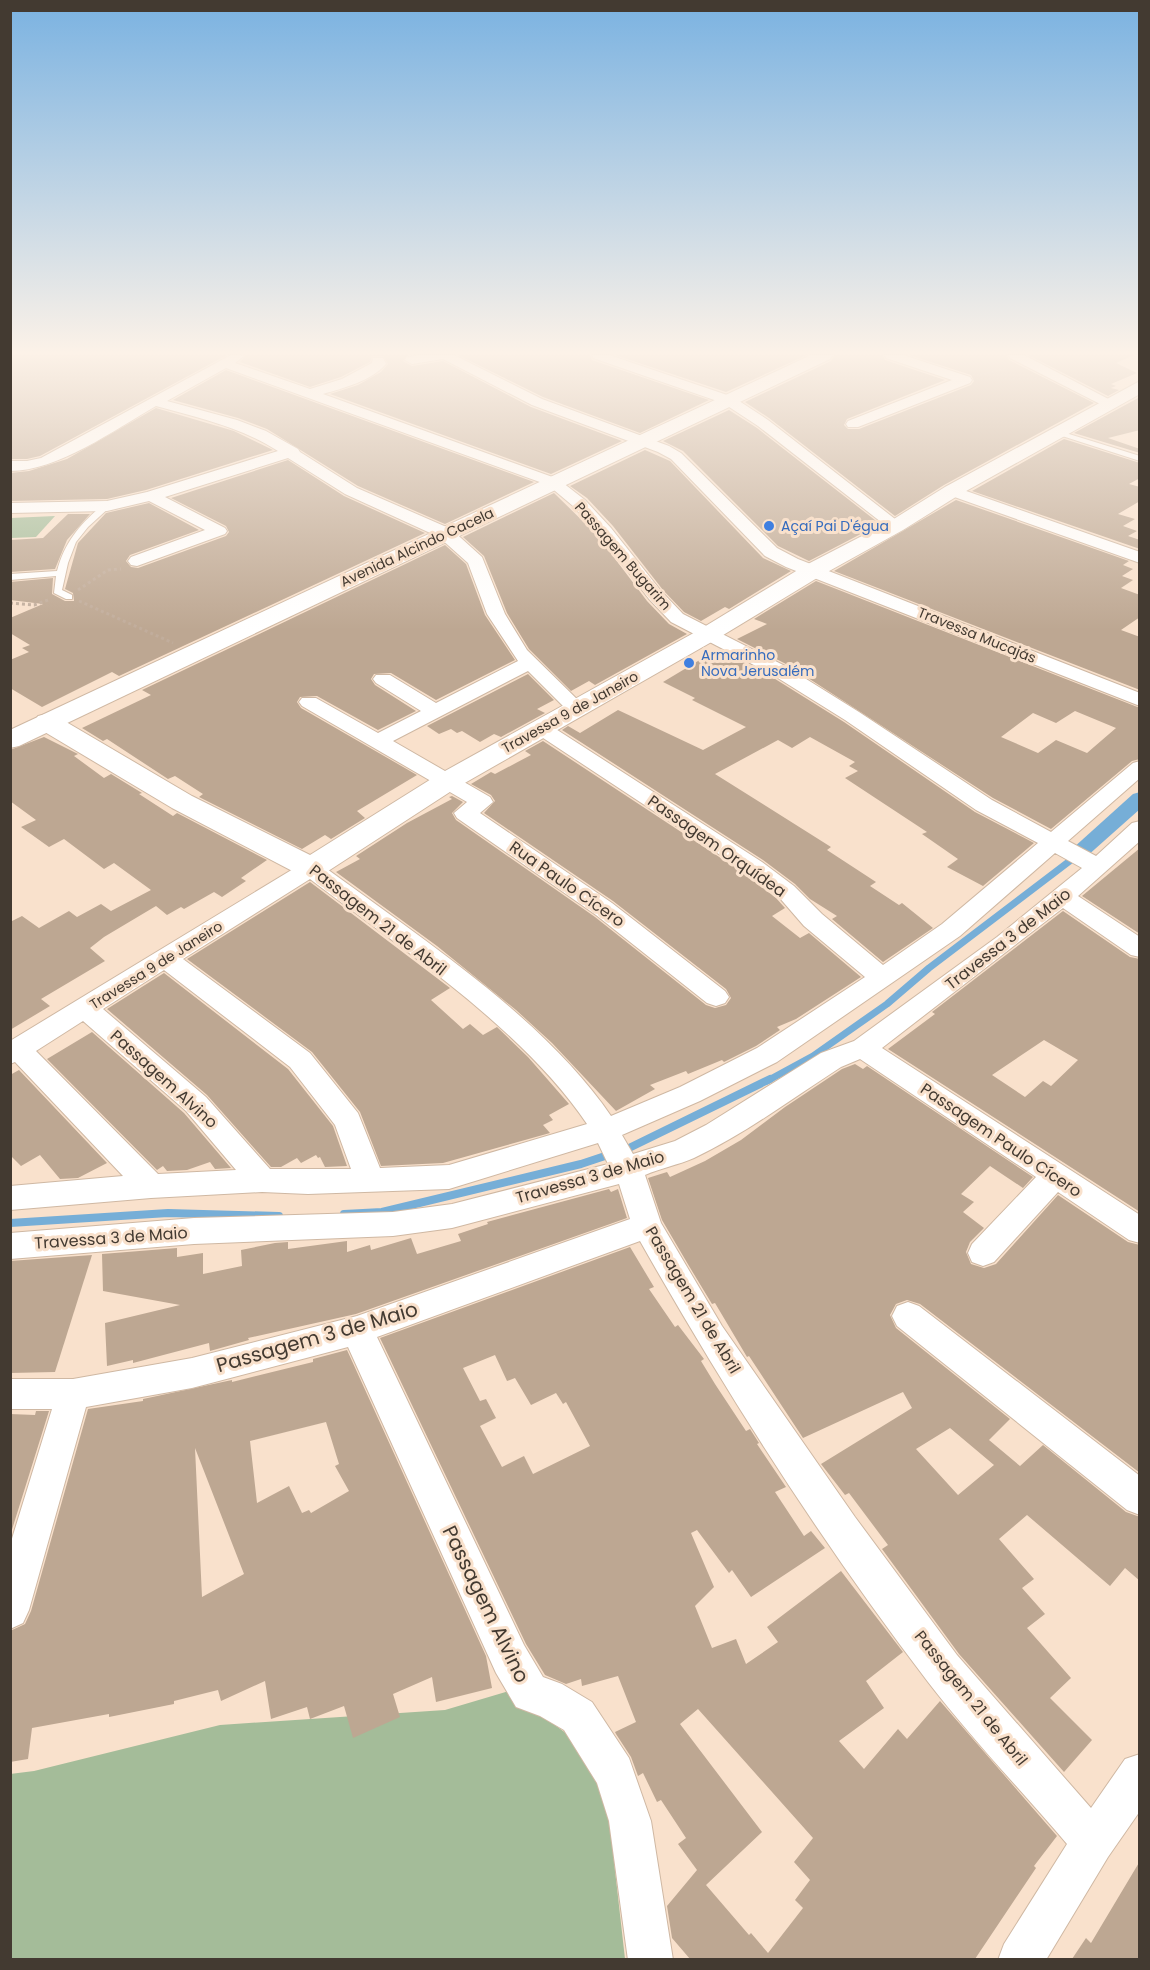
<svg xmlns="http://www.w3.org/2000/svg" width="1150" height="1970" viewBox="0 0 1150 1970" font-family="Poppins,sans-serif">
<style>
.green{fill:#a4bc99}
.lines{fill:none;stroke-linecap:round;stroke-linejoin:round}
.stream-far1{stroke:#76aed7;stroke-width:7}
.stream{stroke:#76aed7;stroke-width:8}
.canal{fill:#76aed7;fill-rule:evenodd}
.building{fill:#bda792;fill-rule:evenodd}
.service-casing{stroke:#cfb8a3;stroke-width:2}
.minor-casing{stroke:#cfb8a3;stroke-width:2}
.tertiary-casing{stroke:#cfb8a3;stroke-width:2}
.secondary-casing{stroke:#cfb8a3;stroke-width:2}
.path-far1{stroke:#c1ad9c;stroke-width:2;stroke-dasharray:2 2;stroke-linecap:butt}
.path{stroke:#c1ad9c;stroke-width:3;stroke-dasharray:3 3;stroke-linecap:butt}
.service{fill:#fff;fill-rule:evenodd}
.minor{fill:#fff;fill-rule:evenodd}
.tertiary{fill:#fff;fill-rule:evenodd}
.secondary{fill:#fff;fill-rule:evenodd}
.shop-dot{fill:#3f7fe0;stroke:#f9e1cc;stroke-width:2}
.labels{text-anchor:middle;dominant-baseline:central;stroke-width:6;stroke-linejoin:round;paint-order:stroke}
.far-shop-label{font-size:14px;fill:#366cbe;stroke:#f9e1cc;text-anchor:start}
.far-street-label{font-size:14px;fill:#433a31;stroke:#f9e1cc}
.street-label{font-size:16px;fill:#433a31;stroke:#f9e1cc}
.near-street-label{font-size:20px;fill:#433a31;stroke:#f9e1cc}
</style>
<rect width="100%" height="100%" fill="#f9e1cc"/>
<g class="green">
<path d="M55 516 36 537 11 538V518Z"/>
<path d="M509 1691 590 1751 609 1817 625 1959H11L10 1774 34 1771 220 1725 445 1710Z"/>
</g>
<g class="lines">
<path class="stream-far1" d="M767 1081 813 1056 887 1004 929 968 1075 857"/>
<g class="stream">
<path d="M344 1214 382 1212 581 1164 629 1148 770 1079"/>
<path d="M10 1223 168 1213 279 1216"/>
</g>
<path class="canal" d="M1140 792V809L1086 857 1079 859 1072 857 1069 853 1072 849 1133 794Z"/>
</g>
<g class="building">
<path d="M10 355H227L40 456 27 459H10Z"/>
<path d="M246 355H408L403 361 412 366 443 361 531 407 622 441 551 474 330 394 358 385 381 372 388 364 383 356H372L370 362 341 377 310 387 240 362Z"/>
<path d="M458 355H590L592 360 709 400 640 433 543 397Z"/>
<path d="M615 355H807L726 392Z"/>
<path d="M834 355H883L885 360 945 380 847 419 844 425 848 429H859L971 385 974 381 971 375 909 355H1007L1009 360 1094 403 944 485 895 516 769 418 745 402 831 361Z"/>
<path d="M1028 355H1134L1116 363 1137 373 1111 384 1116 386 1111 388 1119 390 1108 396Z"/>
<path d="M226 370 534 482 445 524 358 486 267 429 238 418 173 400Z"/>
<path d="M1140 397V430L1108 438 1140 449V453L1074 433Z"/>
<path d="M156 408 234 431 273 450 146 490 107 499 10 501V473L29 471 67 459Z"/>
<path d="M729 410 757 428 880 524 809 561 778 546 683 451 663 441Z"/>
<path d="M1064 439 1140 463V478L1129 484 1140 487V501L1118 514 1135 519 1123 526 1137 531 1128 536 1140 540V549L972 491Z"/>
<path d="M645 450 670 461 763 558 791 571 729 609 725 607 701 621 684 612 663 590 613 526 587 498 570 486Z"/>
<path d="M288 460 344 496 425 533 119 676 112 672 42 707 10 688V660L29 652 22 648 30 645 10 633V618L43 604 10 600V582L53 578 52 594 65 601H74L73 593 65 589 78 543 106 513 149 503 199 530 130 555 126 561 131 567 138 568 226 536 229 532 226 526 171 498Z"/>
<path d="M554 493 597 535 647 601 669 624 687 634 595 685 589 681 571 691 529 649 507 613 484 556 463 537Z"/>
<path d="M956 500 1129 561 1123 565 1133 569 1122 576 1133 580 1121 588 1140 595V617L1121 630 1140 637V690L834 571Z"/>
<path d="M68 514H90L67 540 55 569 10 572V540L43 538Z"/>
<path d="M445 545 466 564 485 615 515 660 436 700 391 673 374 674 371 679 375 685 416 711 378 730 317 696 300 697 297 702 301 708 417 775 357 811 365 818 331 839 325 835 302 849 199 797 203 794 175 776 168 779 107 739 103 741 82 728 151 695 142 690Z"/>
<path d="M816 581 1140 708V759L1132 761 1051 829 993 798 788 665 737 639 767 624 754 619ZM1075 711 1116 728 1087 753 1056 740 1038 753 1001 737 1033 713 1056 723Z"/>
<path d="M718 649 772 677 844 722 975 812 1034 843 983 886 947 867 958 859 922 834 927 832 845 778 858 771 849 766 855 762 810 737 792 748 778 740 715 774 831 847 827 850 876 882 870 886 899 905 902 903 933 928 883 962 832 919 837 916 810 899 795 884 763 860 562 730 568 726 580 733 618 710 703 750 746 727 692 700 695 698 663 682Z"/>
<path d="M528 674 554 700 537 709 545 713 501 737 494 734 480 742 462 731 457 733 451 729 439 734 427 726Z"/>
<path d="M44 737 78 754 74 756 104 778 111 774 142 793 139 794 173 816 177 813 267 860 241 878 246 881 222 897 214 892 184 909 181 907 167 915 156 906 104 937 90 948 105 961 41 999 50 1006 10 1030V922L22 916 39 928 69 911 77 917 101 904 111 911 151 890 114 863 104 869 64 839 49 847 21 827 36 820 10 801V750Z"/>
<path d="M543 741 745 874 776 898 785 908 772 916 800 938 809 933 861 977 796 1019 777 1027 780 1030 756 1046 724 1062 722 1060 688 1074 686 1071 650 1085 655 1089 616 1111 552 1043 516 1010 437 946 336 872 360 859 356 856 407 823 452 799 449 797 452 796 463 802 452 813 456 820 595 917 706 1005 715 1008 726 1005 731 998 726 989 613 901 484 813 495 801 491 795 471 784 491 772 495 774 531 755 525 751Z"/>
<path d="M1140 848V934L1082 896Z"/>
<path d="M310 882 450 988 431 1000 463 1029 470 1024 483 1035 497 1027 528 1057 569 1104 549 1115 553 1120 543 1125 550 1133 443 1163 381 1166 360 1112 312 1052 187 959Z"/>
<path d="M1063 911 1130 957 1140 959V1212L888 1049 935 1014 932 1012ZM1044 1040 1078 1060 1051 1086 1043 1081 1025 1097 992 1075Z"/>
<path d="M164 973 288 1069 333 1126 347 1166 325 1167 320 1157 318 1158 316 1155 301 1163 297 1158 281 1167H271L207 1095 107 1009Z"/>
<path d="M92 1032 184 1113 231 1168 215 1169 210 1162 187 1170 167 1171 163 1166 157 1170 47 1059Z"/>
<path d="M855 1064 863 1069 867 1066 1033 1177 1023 1188 990 1166 961 1194 974 1202 963 1212 984 1228 970 1242 966 1252 971 1264 984 1268 996 1264 1058 1195 1128 1242 1140 1245V1473L920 1304 907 1300 896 1304 890 1315 896 1328 1010 1419 989 1440 1020 1466 1043 1445 1126 1512 1140 1517V1581L1125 1568 1110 1586 1027 1515 999 1539 1034 1579 1022 1588 1045 1614 1027 1628 1071 1678 1050 1698 1092 1740 1064 1772 959 1654 882 1549 888 1545 849 1493 845 1495 821 1464 912 1408 903 1392 803 1438 749 1356 747 1357 715 1303 712 1304 689 1266 662 1220 648 1178 667 1172 670 1177 705 1161 741 1140 785 1107 842 1069ZM950 1428 994 1465 958 1495 916 1449Z"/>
<path d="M19 1070 107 1163 78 1178 60 1179 40 1155 21 1166 10 1155V1075Z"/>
<path d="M609 1189 611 1192 618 1189 627 1218 356 1314 248 1338 249 1340 210 1351 209 1343 133 1363V1360L107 1366 105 1323 180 1305 103 1291 102 1254 177 1248V1257L203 1253V1274L242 1266 241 1250 275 1243 288 1242V1249L347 1241V1252L370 1245 371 1250 411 1238 417 1254 461 1241 458 1234 488 1224 487 1222Z"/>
<path d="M630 1247 654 1287 649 1289 675 1327 678 1325 704 1359 701 1361 715 1384 746 1431 750 1429 759 1443 757 1444 786 1487 775 1492 804 1536 811 1531 825 1548 751 1597 732 1570 729 1573 697 1530 691 1533 714 1587 695 1606 712 1648 736 1639 746 1664 778 1642 767 1627 841 1571 903 1652 866 1681 884 1708 839 1741 864 1769 898 1729 907 1739 940 1701 1057 1836 1034 1866 1036 1868 975 1959H690L672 1938 667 1906 697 1870 678 1844 686 1838 661 1800 657 1802 643 1773 638 1776 631 1757 616 1734 615 1732 636 1722 618 1676 582 1686 581 1679 566 1684 545 1675 526 1644 380 1338ZM495 1355 507 1381 515 1378 531 1405 556 1393 563 1404 566 1402 590 1446 533 1474 524 1456 502 1467 480 1426 496 1418 486 1399 480 1401 463 1368ZM698 1709 813 1838 794 1862 810 1880 795 1900 803 1908 768 1953 751 1933 749 1935 706 1885 762 1832 680 1724Z"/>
<path d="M92 1255 55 1372 10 1373V1261Z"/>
<path d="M347 1350 486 1656 492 1688 436 1702 432 1677 393 1694 400 1717 353 1738 344 1706 310 1719 307 1707 271 1719 265 1681 221 1701 218 1690 174 1701V1704L109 1717V1714L32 1728 28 1759 10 1762V1631L25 1624 31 1611 88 1409 143 1401V1399L232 1380V1382L313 1362V1359ZM326 1422 339 1464 335 1466 349 1491 311 1513 309 1510 302 1513 289 1486 257 1503 250 1441ZM195 1448 244 1574 202 1597Z"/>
<path d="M36 1411H49L10 1536V1414L35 1415Z"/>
<path d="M1140 1861V1959H1072L1086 1938 1091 1943Z"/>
</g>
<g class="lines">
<g class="service-casing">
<g id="service">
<path d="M1056 430 1140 456V461L1056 434Z"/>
<path d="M104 504 111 506 88 527 76 542 68 563 62 590 72 595V599H66L54 593 56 576 10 580V574L57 571C65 541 81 523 104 504Z"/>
</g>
</g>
<g class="minor-casing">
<g id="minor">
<path d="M231 355 244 356 235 363 310 389 342 379 372 363 373 358H383L386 364C371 381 344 388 323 394L558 479 585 500 611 528 661 591 683 614 787 667 859 712 992 800 1051 832 1133 763 1140 761V778L1068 841 1096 856 1132 823 1140 821V841L1078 896 1140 937V957L1131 955 1063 908 882 1048 1140 1215V1243L1129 1240 1058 1192 994 1262 983 1266 972 1262 968 1253 972 1244 1036 1177 860 1059 841 1067C793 1098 745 1134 694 1158 678 1165 661 1168 645 1175L661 1223 722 1326 855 1517 957 1655 1091 1808 1125 1759 1140 1754V1811L1108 1857 1046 1960H998L1004 1944 1067 1844C1021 1790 971 1738 928 1682 822 1543 726 1393 640 1241L377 1337 524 1645 543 1677 562 1684 592 1702 629 1758 651 1821 673 1960H628L609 1821 597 1783 564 1730 540 1716 516 1707 496 1673 348 1347 192 1388 86 1407 29 1610 23 1623 10 1629V1545L52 1409H10V1379H73L192 1358 357 1316 630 1219 619 1184 452 1228 393 1236 194 1244 10 1259V1233L194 1218 393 1212 452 1204 608 1164 598 1143 449 1189 308 1194 262 1192 151 1198 10 1210V1186L123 1176 15 1062 10 1064V1041L303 863 311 861 319 863C415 934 544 1017 611 1116L680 1087 757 1048 865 977 804 926 778 896 746 872 534 732 531 728 534 724H548L762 862 794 886 822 914 883 965 942 924 1038 843 976 810 845 720 773 675 671 622 649 599 599 534 573 506 548 485 226 368 167 401 237 420 266 431 298 449 300 452 357 488 451 529 482 557 505 614 527 650 586 708 583 712H569L528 671 393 741 490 797 493 802 480 813 612 903 725 991 729 997 725 1003 716 1006 707 1003 596 915 457 818 454 813 467 802 302 706 299 702 302 698H316L378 733 421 711 376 683 373 679 376 675H390L436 703 518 661 487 614 468 563 439 537 345 494 288 458 165 497 225 528 227 531 225 534 137 566 131 565 128 561 131 557 205 530 149 501 107 511 10 513V503L107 501 147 492 278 451C241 427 199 418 156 406 114 430 58 471 10 471V461H27L41 458ZM1055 853 1082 868 997 937 854 1041 821 1053 706 1125 675 1141 633 1154 622 1135 700 1101 777 1062 960 936ZM310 879C401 948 523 1029 587 1124L449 1165 380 1168 358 1113 310 1053 183 959ZM164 970 290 1067 335 1125 351 1169H270L206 1097 103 1009ZM83 1021 186 1111 236 1170 158 1174 36 1051Z"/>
<path d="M421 355H454L542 399 669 446 681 453 777 548 798 559 1140 693V706L786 567 765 556 671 459 658 452 532 405 443 359 412 364 405 360 407 357Z"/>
<path d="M592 355H609L733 397 768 420 904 526 896 531 890 529 758 426 723 403 593 358Z"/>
<path d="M885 355H903L970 377 972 380 970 383 858 427H848L846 424 848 421 952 380 886 358Z"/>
<path d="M1009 355H1024L1116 403 1114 406H1104L1010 358Z"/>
<path d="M952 486 1140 552V563L946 494 944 491 946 488Z"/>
<path d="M908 1302 919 1306 1140 1476V1515L1127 1510 897 1326 892 1316 897 1306Z"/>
</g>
</g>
<g class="tertiary-casing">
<path id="tertiary" d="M1140 381V394L959 495 903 530 822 575 715 640 456 788 322 875 311 877 300 875 172 808 38 728 34 722 38 716 47 714 56 716 192 796 310 855 436 776 699 630 806 565 889 522 945 487Z"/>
</g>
<g class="secondary-casing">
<path id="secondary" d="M811 355H832L830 359 19 746 10 748V730Z"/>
</g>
<path class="path-far1" d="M980 375 1007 368"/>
<g class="path">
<path d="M78 590 108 570 121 569"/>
<path d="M79 601 173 643"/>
<path d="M10 603 34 605 48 600"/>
</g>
<use href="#service" class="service"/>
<use href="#minor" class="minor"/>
<use href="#tertiary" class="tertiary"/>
<use href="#secondary" class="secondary"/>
</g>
<linearGradient id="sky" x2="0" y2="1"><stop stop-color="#7ab2e1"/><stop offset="0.56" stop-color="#fcf2e8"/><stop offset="1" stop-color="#fcf2e8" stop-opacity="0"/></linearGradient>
<rect width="1150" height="630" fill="url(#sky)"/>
<g class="shop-dot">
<circle cx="769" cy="526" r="6"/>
<circle cx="689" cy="663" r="6"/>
</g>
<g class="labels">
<g class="far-shop-label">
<text x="781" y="526">Açaí Pai D'égua</text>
<text x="701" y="655">Armarinho<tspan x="701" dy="16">Nova Jerusalém</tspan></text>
</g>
<g class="far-street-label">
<text transform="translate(417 547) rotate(-25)">Avenida Alcindo Cacela</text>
<text transform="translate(623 556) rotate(49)">Passagem Bugarim</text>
<text transform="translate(977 635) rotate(22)">Travessa Mucajás</text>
<text transform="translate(570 712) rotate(-29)">Travessa 9 de Janeiro</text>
<text transform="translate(156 965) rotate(-32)">Travessa 9 de Janeiro</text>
</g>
<g class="street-label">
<text transform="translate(717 846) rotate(35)">Passagem Orquídea</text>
<text transform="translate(567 884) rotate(35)">Rua Paulo Cícero</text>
<text transform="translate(378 920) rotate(38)">Passagem 21 de Abril</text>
<text transform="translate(1008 939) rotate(-38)">Travessa 3 de Maio</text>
<text transform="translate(164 1079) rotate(42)">Passagem Alvino</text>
<text transform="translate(1001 1140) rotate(34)">Passagem Paulo Cícero</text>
<text transform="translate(590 1177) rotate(-16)">Travessa 3 de Maio</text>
<text transform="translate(111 1238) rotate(-4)">Travessa 3 de Maio</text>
<text transform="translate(693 1300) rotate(59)">Passagem 21 de Abril</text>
<text transform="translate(971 1698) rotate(51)">Passagem 21 de Abril</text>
</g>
<g class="near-street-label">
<text transform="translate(317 1337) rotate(-16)">Passagem 3 de Maio</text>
<text transform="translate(486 1604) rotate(64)">Passagem Alvino</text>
</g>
</g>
<rect width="1150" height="1970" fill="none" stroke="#433a31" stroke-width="24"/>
</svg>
